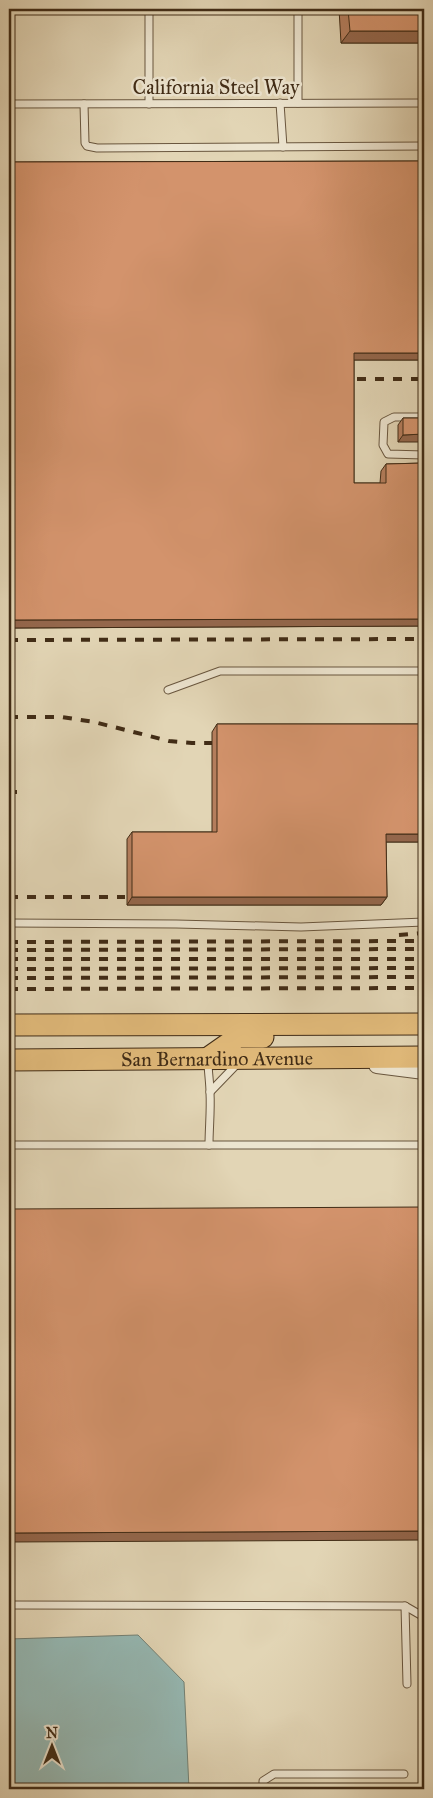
<svg xmlns="http://www.w3.org/2000/svg" width="433" height="1798" viewBox="0 0 433 1798" font-family="'IM FELL Great Primer',serif">
<style>
.water{fill:#95b8b3;stroke:#738074}
.lines{fill:none;stroke-linecap:round;stroke-linejoin:round}
.service-casing{stroke:#69563e;stroke-width:9}
.tertiary-casing{stroke:#69563e;stroke-width:18}
.primary-casing{stroke:#412c16;stroke-width:23}
.service{stroke:#ece4cf;stroke-width:7}
.tertiary{stroke:#ece4cf;stroke-width:16}
.primary{stroke:#e1ba7a;stroke-width:21}
.rail{stroke:#412c16;stroke-width:4;stroke-dasharray:9 9;stroke-linecap:butt}
.wall{fill:#b57e5d;stroke:#412c16}
.shaded-wall{fill:#94674c;stroke:#412c16}
.building{fill:#d3936c;stroke:#412c16}
.labels{text-anchor:middle;dominant-baseline:central;stroke-width:5;stroke-linejoin:round;paint-order:stroke}
.street-label{font-size:20px;fill:#412c16;stroke:#ece4cf}
</style>
<rect width="100%" height="100%" fill="#e2d5b5"/>
<filter id="stains"><feTurbulence type="fractalNoise" baseFrequency=".004" numOctaves="4"/><feColorMatrix values="0 0 0 0 .2 0 0 0 0 .09 0 0 0 0 .02 0 0 0 .5 -.17"/></filter>
<radialGradient id="worn" r=".72"><stop offset=".6" stop-color="#630" stop-opacity="0"/><stop offset="1" stop-color="#630" stop-opacity=".3"/></radialGradient>
<path class="water" d="M138 1635 184 1682 189 1789H9V1639Z"/>
<g class="lines">
<g class="service-casing">
<g id="service">
<path d="M298 9V103"/>
<path d="M280 103 283 147"/>
<path d="M9 104 424 103"/>
<path d="M84 104 85 143 87 146 97 148 424 146"/>
<path d="M149 104V9"/>
<path d="M424 417H394L384 422 383 445 388 454 424 455"/>
<path d="M168 690 220 671H424"/>
<path d="M9 923 176 924 301 927 424 922"/>
<path d="M208 1061C208 1072 210 1082 210 1093 211 1110 209 1128 209 1145"/>
<path d="M210 1092 238 1063"/>
<path d="M9 1145H424"/>
<path d="M9 1605 405 1606 424 1617"/>
<path d="M405 1606 407 1684"/>
<path d="M263 1789V1781L274 1774H404"/>
</g>
</g>
<g class="tertiary-casing">
<path id="tertiary" d="M377 1065 424 1071"/>
</g>
<g class="primary-casing">
<g id="primary">
<path d="M9 1025 424 1024"/>
<path d="M208 1058 238 1037H263"/>
<path id="s1" d="M9 1060 424 1057"/>
</g>
</g>
<use href="#service" class="service"/>
<use href="#tertiary" class="tertiary"/>
<use href="#primary" class="primary"/>
<g class="rail">
<path d="M339 379H424"/>
<path d="M9 640 424 639"/>
<path d="M9 717H62L94 722 169 741 192 743H226"/>
<path d="M9 792H17"/>
<path d="M9 897H125"/>
<path d="M399 935 424 933"/>
<path d="M9 942 424 941"/>
<path d="M9 950 424 949"/>
<path d="M9 959H424"/>
<path d="M9 969 424 968"/>
<path d="M9 978 424 977"/>
<path d="M9 989 424 988"/>
</g>
</g>
<g class="wall">
<path d="M339 9H424V43H341Z"/>
<path d="M424 161V360H354V483H380L381 471 386 464 424 463V626L9 628V162Z"/>
<path d="M403 418H424L398 442V425Z"/>
<path d="M217 724H424V842H386L387 897 381 905H127V839L132 832H212V732Z"/>
</g>
<g class="shaded-wall">
<path d="M350 31H424V43H341Z"/>
<path d="M354 353H424V360H348Z"/>
<path d="M424 434V442H398L403 435Z"/>
<path d="M424 619V626L9 628V620Z"/>
<path d="M386 834H424V842H380Z"/>
<path d="M132 897H387L381 905H127Z"/>
<path d="M424 1531V1540L9 1542V1533Z"/>
</g>
<g class="building">
<path d="M348 9H424V31H350Z"/>
<path d="M424 161V353H354V483H386V464L424 463V619L9 620V162Z"/>
<path d="M403 418H424V434L403 435Z"/>
<path d="M217 724H424V834H386L387 897H132V832H217Z"/>
<path d="M424 1207V1531L9 1533V1209Z"/>
</g>
<g class="labels">
<g class="street-label">
<text x="216" y="87">California Steel Way</text>
<text stroke="none"><textPath href="#s1" startOffset="208">San Bernardino Avenue</textPath></text>
</g>
</g>
<rect width="433" height="1798" fill="none" stroke="#e2d5b5" stroke-width="30"/>
<rect x="10" y="10" width="413" height="1778" fill="none" stroke="#412c16" stroke-width="2.5"/>
<rect x="15" y="15" width="403" height="1768" fill="none" stroke="#412c16"/>
<g transform="translate(52 1746)" stroke="#ece4cf" stroke-width="4" paint-order="stroke">
<path d="M0-4L9 19L0 12L-9 19Z" fill="#412c16"/>
<text y="-8" font-size="14" font-weight="bold" text-anchor="middle" fill="#412c16">N</text>
</g>
<rect width="100%" height="100%" filter="url(#stains)"/>
<rect width="100%" height="100%" fill="url(#worn)"/>
</svg>
